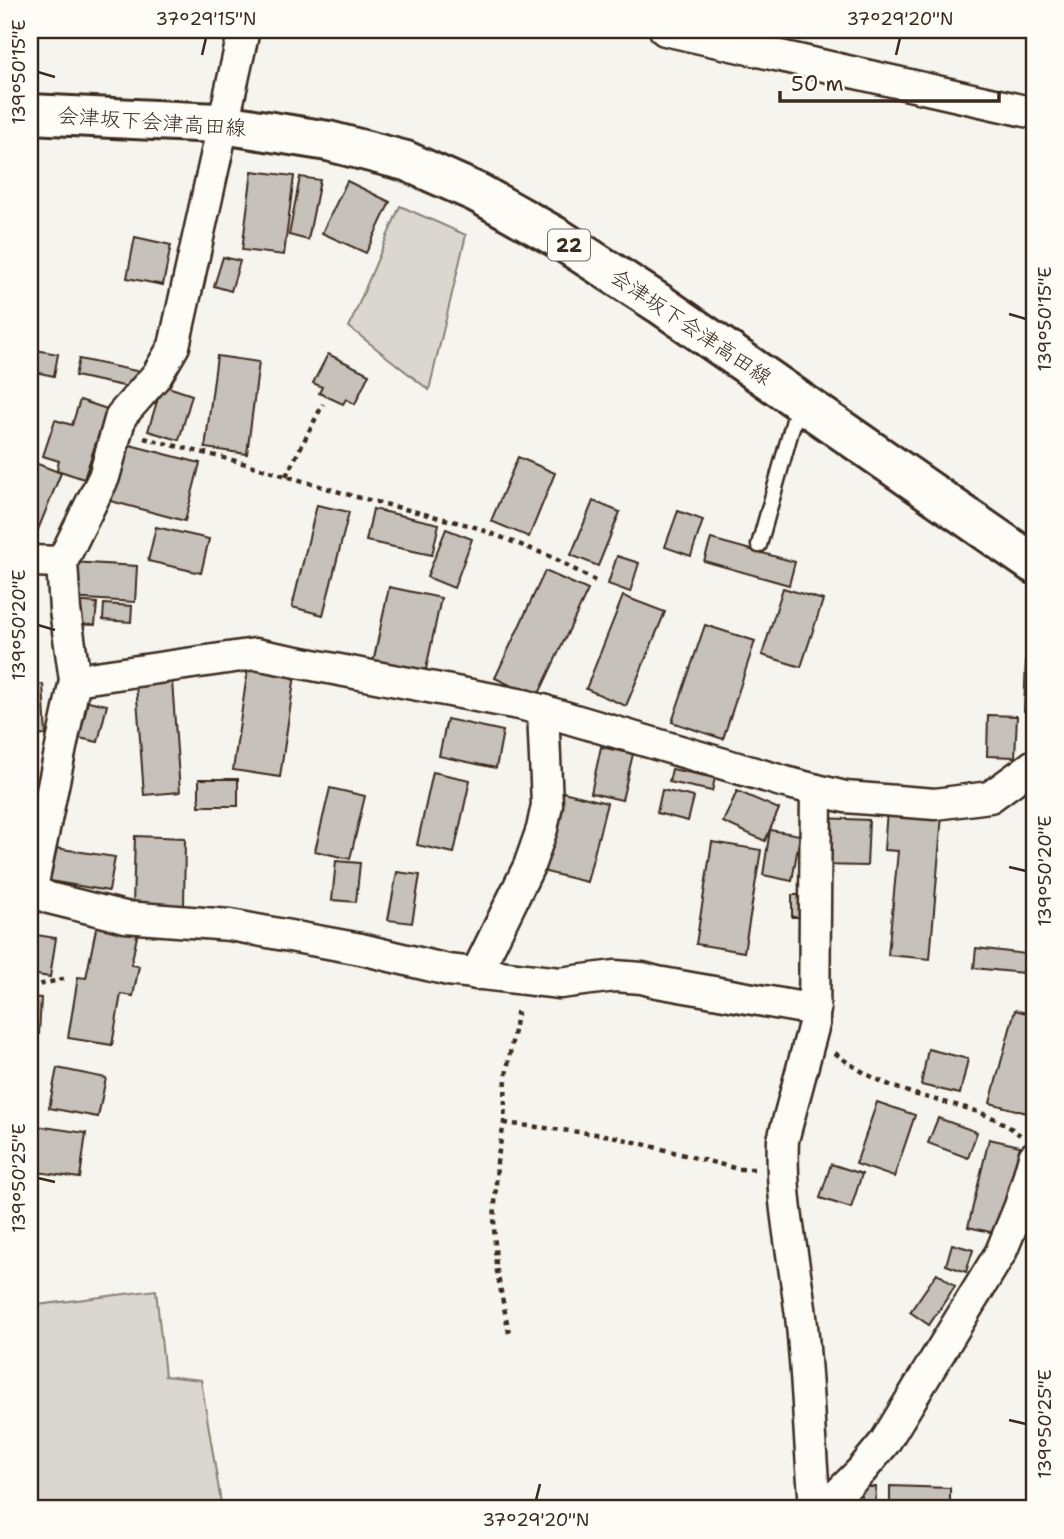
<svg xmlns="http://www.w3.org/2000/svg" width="1064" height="1539" viewBox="0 0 1064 1539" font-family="'Shantell Sans','Klee One',sans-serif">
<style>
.green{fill:#dad6d0;stroke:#8a8077;stroke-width:2}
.building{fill:#c7c1bb;stroke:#3b2a1e;stroke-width:2}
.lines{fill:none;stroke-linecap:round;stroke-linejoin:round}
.lane-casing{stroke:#3b2a1e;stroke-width:19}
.street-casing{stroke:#3b2a1e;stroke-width:35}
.primary-casing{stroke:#3b2a1e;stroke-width:44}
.path{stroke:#3b2a1e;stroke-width:4.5;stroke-dasharray:5 5;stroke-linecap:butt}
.lane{stroke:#fdfcf7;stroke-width:14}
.street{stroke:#fdfcf7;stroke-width:30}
.primary{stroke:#fdfcf7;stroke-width:38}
.ticks{fill:none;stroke:#3b2a1e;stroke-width:2.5}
.labels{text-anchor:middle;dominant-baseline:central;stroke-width:5;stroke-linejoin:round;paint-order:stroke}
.shield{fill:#fdfcf7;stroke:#75695f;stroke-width:2}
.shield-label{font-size:19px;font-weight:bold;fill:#3b2a1e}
.street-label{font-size:21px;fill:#3b2a1e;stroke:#fdfcf7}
.neatline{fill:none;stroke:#3b2a1e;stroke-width:2.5}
.ticks-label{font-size:18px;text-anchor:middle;fill:#3b2a1e}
</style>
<rect width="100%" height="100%" fill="#f5f4ee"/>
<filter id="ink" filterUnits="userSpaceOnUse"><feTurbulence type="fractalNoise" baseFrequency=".0143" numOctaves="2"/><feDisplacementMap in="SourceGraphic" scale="14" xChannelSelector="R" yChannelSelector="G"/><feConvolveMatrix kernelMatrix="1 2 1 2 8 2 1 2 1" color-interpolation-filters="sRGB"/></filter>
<g filter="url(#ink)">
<g class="green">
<path d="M400 206 466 235 429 390 349 327Z"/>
<path d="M156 1290 165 1376 201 1380 222 1509H53L30 1503V1306Z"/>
</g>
<g class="building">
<path d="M252 171 294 176 284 255 242 250Z"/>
<path d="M300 177 320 180 308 240 289 235Z"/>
<path d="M347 181 390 202 366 253 322 233Z"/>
<path d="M135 237 171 245 163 285 127 278Z"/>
<path d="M223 257 240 261 231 291 214 286Z"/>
<path d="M30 349 58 354 54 376 30 371Z"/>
<path d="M328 354 369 374 355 404 346 399 343 404 319 393 322 387 313 383Z"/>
<path d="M217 356 259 362 247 454 205 448Z"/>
<path d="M79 359 141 372 138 389 75 376Z"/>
<path d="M162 385 192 395 179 440 148 431Z"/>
<path d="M80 400 107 409 84 479 57 470 59 461 43 456 55 420 72 425Z"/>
<path d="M122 443 200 463 185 521 107 500Z"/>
<path d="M518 457 555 473 529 537 491 521Z"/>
<path d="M30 461 61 473 31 547 30 546Z"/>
<path d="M593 501 620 512 598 566 571 555Z"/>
<path d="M317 505 349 512 323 615 292 607Z"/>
<path d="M373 509 439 524 432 555 366 541Z"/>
<path d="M678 511 703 520 691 556 665 547Z"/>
<path d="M156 527 209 539 201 573 148 561Z"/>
<path d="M446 529 472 539 454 588 427 577Z"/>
<path d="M711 539 795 562 789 585 704 561Z"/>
<path d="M617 556 639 563 630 592 608 584Z"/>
<path d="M71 562 137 566 135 602 69 598Z"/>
<path d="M545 571 588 590 537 698 495 678Z"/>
<path d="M389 587 441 598 425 674 373 663Z"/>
<path d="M783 588 823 600 801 667 762 655Z"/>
<path d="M623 596 665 612 626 706 586 689Z"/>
<path d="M73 601 97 603 95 625 71 624Z"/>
<path d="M104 604 132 606 131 622 103 620Z"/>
<path d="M705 625 755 641 723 739 672 722Z"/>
<path d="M1027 635 1034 636V711H1024Z"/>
<path d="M248 668 295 675 280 777 233 770Z"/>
<path d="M172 681 180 792 144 795 136 684Z"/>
<path d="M43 684 46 735 30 736V685Z"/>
<path d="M88 701 107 705 98 742 79 738Z"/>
<path d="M988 715 1017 716 1015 757 987 756Z"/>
<path d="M447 719 503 731 496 768 439 756Z"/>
<path d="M601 747 633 754 622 800 591 793Z"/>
<path d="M672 769 715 778 712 791 669 782Z"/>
<path d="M433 772 470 780 454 853 417 845Z"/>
<rect x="199" y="779" width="39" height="27"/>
<path d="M330 788 365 796 350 859 315 851Z"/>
<path d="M662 790 694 797 688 821 657 813Z"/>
<path d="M737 791 779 809 765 841 723 822Z"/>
<path d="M563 792 607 803 587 882 542 871Z"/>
<path d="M887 810 942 815 930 959 888 955 898 851 884 850Z"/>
<path d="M822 818 869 820 867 866 820 865Z"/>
<path d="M770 830 800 835 792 881 763 875Z"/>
<path d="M135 836 185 838 184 907 133 906Z"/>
<path d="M712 842 761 850 744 952 696 944Z"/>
<path d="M49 847 115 857 109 891 44 880Z"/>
<path d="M336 861 360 863 356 902 332 900Z"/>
<path d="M397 872 420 875 412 923 388 920Z"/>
<path d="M792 895H804L803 917H792Z"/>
<path d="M98 919 139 927 131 965 139 966 133 996 121 994 112 1045 68 1038 78 977 86 978Z"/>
<path d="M30 934 56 938 50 977 30 974Z"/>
<path d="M976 948 1026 954 1023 973 974 968Z"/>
<path d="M30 997 41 998 39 1034H30Z"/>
<path d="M1015 1010 1034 1015V1115L990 1103Z"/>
<path d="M928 1049 968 1059 960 1094 921 1085Z"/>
<path d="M57 1068 106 1078 98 1117 49 1108Z"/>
<path d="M877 1102 915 1115 894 1177 856 1164Z"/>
<path d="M938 1118 977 1132 968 1158 928 1143Z"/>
<path d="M30 1125 86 1133 80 1178 30 1171Z"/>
<path d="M989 1139 1020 1146 999 1234 968 1227Z"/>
<path d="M831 1164 862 1174 851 1208 820 1198Z"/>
<path d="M952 1244 973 1250 966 1272 946 1265Z"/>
<path d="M937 1273 955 1286 929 1325 910 1312Z"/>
<path d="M890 1486 950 1488V1509H890Z"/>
<path d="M862 1487H876L875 1509H861Z"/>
</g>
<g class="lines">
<g class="lane-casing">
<path id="lane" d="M759 545 799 402"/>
</g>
<g class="street-casing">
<g id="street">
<path d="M665 30 1034 113"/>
<path d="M30 561 62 562"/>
<path d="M75 680 255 654 524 705 785 782 845 797 935 804 990 797 1034 765"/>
<path d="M816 790 814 1024 783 1140C780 1199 794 1257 801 1316 808 1379 809 1442 815 1505H820L838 1494 861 1471 885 1442 1001 1252 1020 1206 1034 1157"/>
<path d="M32 890 49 898 125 917 230 925 361 949 448 970 560 983 615 976 642 978 657 982 815 1010"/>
<path d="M30 897 75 680 65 610 62 562 104 477 121 416 157 375 174 346 244 30"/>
<path d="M476 974 529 866 542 829 547 805 543 710"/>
</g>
</g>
<g class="primary-casing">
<path id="primary" d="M30 114 217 123 328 141 406 161 478 193 558 238 660 304 1034 564"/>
</g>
<g class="path">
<path d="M144 438 236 461 353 496 472 526 552 557 595 581"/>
<path d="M286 476 323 404"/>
<path d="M30 987 67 978"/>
<path d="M835 1053C860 1073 890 1087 921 1096 957 1106 991 1111 1020 1135"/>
<path d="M504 1123 612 1136 738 1169H755"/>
<path d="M509 1333 496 1266 494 1226 497 1162 504 1123 506 1076 518 1008"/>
</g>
<use href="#lane" class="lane"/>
<use href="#street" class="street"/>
<use href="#primary" class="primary"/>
</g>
</g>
<path class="ticks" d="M202 55 206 38M896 55 900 38M38 72 55 77M1009 314 1026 319M38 625 55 630M1009 867 1026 871M38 1178 55 1182M1009 1420 1026 1424M536 1500 540 1484"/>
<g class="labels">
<rect class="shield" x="548" y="229.5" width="42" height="31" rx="5"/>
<g class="shield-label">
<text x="569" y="245">22</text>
</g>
<g class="street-label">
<text transform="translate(152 122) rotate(4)">会津坂下会津高田線</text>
<text transform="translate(691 327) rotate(34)">会津坂下会津高田線</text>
</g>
</g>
<rect width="1064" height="1539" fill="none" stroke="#fdfcf7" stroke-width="77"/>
<path d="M780 91v10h219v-10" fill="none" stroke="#3b2a1e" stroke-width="3.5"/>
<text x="791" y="91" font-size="21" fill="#3b2a1e" stroke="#fdfcf7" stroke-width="5" paint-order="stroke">50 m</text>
<rect x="38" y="38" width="988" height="1462" class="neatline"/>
<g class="ticks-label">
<text x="206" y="25">37°29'15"N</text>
<text x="900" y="25">37°29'20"N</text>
<text transform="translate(19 72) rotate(-90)" y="6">139°50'15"E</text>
<text transform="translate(1045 319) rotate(-90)" y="6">139°50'15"E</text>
<text transform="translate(19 625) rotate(-90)" y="6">139°50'20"E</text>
<text transform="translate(1045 871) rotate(-90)" y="6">139°50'20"E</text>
<text transform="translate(19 1178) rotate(-90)" y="6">139°50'25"E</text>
<text transform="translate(1045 1424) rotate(-90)" y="6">139°50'25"E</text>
<text x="536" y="1526">37°29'20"N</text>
</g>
</svg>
